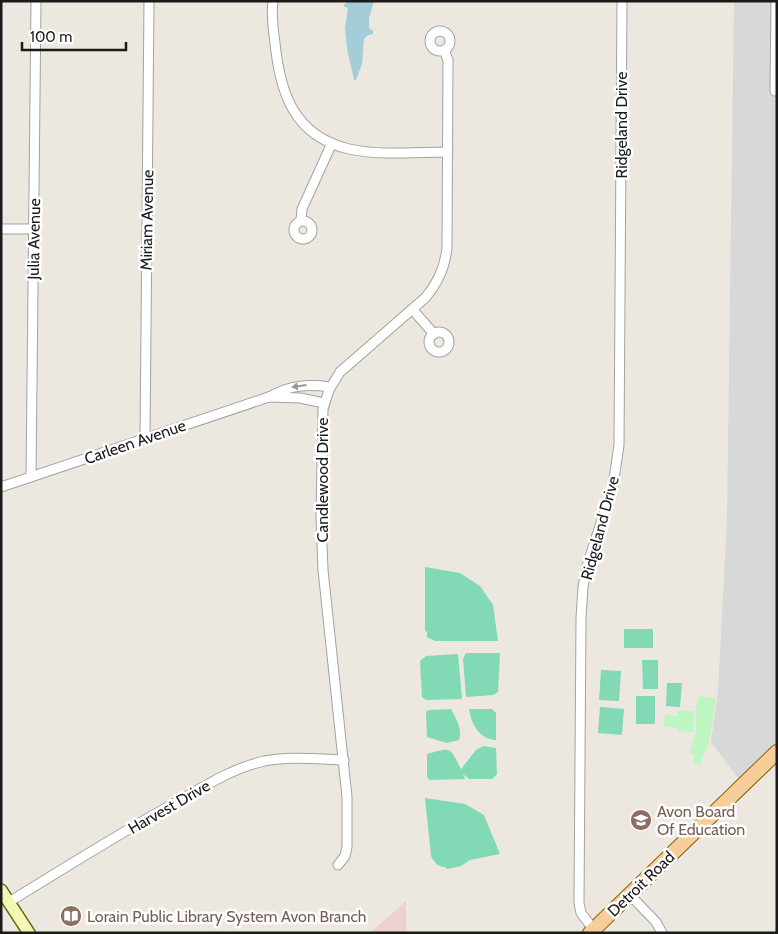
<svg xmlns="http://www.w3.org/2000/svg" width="778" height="934" viewBox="0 0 778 934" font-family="Cabin,sans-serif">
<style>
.residential{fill:#d9d8d8}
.commercial{fill:#edd1d0}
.park{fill:#bdf6c1}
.pitch{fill:#81d9b6}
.water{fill:#a2cdd9}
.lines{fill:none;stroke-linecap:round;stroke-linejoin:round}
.minor-casing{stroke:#a2a2a2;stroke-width:11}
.secondary-casing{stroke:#616b09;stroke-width:14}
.primary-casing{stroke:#8c5e06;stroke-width:16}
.minor{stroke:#fff;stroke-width:9}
.secondary{stroke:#f3f6b5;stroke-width:11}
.primary{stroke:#f7ce9a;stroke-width:14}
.oneway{fill:#989898}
.labels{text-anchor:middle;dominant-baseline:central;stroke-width:5;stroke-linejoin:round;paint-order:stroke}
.street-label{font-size:16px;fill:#1b1b1b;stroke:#fff}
.education-label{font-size:16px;fill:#785e54;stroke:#fff;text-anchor:start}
</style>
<rect width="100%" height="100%" fill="#ece8e0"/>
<path class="residential" d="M734 1H777V752L743 785 711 742 718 691 727 518Z"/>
<path class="commercial" d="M406 901V933H370Z"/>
<g class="park">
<path d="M699 696 716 698 709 742 700 765 693 764 694 755 690 752 696 732V708Z"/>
<path d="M678 710 694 711 693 732 677 731V728L664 726 665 715 677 716Z"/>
</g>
<g class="pitch">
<path d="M425 567 460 573 480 586 493 605 498 641H435L427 637V632L425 631Z"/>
<rect x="624" y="629" width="29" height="19"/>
<path d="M466 653H500L498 692 493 695 466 697 463 659Z"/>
<path d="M458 654 462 699 426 700 422 697 420 661 426 656Z"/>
<path d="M642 660H658V689H643Z"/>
<path d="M601 670 621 671 619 701 599 700Z"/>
<path d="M667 683H682L680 707 666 706Z"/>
<rect x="636" y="696" width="19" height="28"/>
<path d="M600 707 624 709 622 735 598 733Z"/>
<path d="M451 709C456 719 463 729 459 740L447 743 427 737 426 712 429 710Z"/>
<path d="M469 709H492L496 713V740C480 740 471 724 469 709Z"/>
<path d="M483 746 496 748 497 774 492 779H469L463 774 465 779 430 780 427 777V754C453 747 449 747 461 769L476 750Z"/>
<path d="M425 798 465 804 484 815 500 854 470 860 461 866 447 869 445 867C438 867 435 863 431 856Z"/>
</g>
<path class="water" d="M348 1H374L369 18V28L373 31V34L368 35 364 39 362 64 356 80H354L347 49 345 28 348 8 343 6Z"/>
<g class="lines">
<g class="minor-casing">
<g id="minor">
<path d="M273 1C271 15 273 29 275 43 280 93 294 136 349 149 381 156 416 152 448 152"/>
<circle cx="440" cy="41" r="10"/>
<path d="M775 91 776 1"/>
<path d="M301 220 302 209 332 143"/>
<circle cx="303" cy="230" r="9"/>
<path d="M1 229H34"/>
<path d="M412 309 434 334"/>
<circle cx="439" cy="342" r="10"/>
<path d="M269 397 300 398 324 403"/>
<path d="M145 438 149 1"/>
<path d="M31 477 36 1"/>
<path d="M1 487 269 397C290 385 307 384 330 387"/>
<path d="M338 865 345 856 347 847V797L323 570 321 518 323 409 329 390 340 372 425 298C438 283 445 267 447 248L448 60 444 50"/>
<path d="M630 895 656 922 662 933"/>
<path d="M9 902C66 867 123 831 182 799 208 784 234 768 264 761 290 756 317 759 344 760"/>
<path d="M594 930 581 913 579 903 581 618 583 587 587 566 613 486 619 445 622 1"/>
</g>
</g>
<g class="secondary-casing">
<path id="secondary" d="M1 890 29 933"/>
</g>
<g class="primary-casing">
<path id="primary" d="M590 933 777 752"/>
</g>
<use href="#minor" class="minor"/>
<use href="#secondary" class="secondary"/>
<use href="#primary" class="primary"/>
</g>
<defs><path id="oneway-solid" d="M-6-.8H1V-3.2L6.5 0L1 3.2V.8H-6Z" transform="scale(1.25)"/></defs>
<use class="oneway" href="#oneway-solid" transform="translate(299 386) rotate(172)"/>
<defs>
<g id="school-disc" transform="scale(1.125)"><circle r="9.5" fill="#8d6e63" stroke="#fff"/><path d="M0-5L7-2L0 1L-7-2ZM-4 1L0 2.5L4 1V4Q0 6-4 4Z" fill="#fff"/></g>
<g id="library-disc" transform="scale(1.125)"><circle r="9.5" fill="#8d6e63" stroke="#fff"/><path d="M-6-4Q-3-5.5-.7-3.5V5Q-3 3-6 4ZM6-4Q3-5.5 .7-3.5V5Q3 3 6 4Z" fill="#fff"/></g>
</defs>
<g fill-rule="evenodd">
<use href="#school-disc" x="641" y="820"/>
<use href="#library-disc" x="71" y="916"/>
</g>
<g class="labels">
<g class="street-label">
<text transform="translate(621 125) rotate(-90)">Ridgeland Drive</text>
<text transform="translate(147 220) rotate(-89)">Miriam Avenue</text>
<text transform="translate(34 239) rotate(-89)">Julia Avenue</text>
<text transform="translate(135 442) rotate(-19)">Carleen Avenue</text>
<text transform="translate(322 480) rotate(-90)">Candlewood Drive</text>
<text transform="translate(600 528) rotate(-75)">Ridgeland Drive</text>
<text transform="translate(169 807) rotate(-30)">Harvest Drive</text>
<text transform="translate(641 884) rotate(-44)">Detroit Road</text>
</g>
<g class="education-label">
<text x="657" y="811">Avon Board<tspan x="657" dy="18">Of Education</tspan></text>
<text x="87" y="916">Lorain Public Library System Avon Branch</text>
</g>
</g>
<rect width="778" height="934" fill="none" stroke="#1b1b1b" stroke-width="5"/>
<path d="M22 42v8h104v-8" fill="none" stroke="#1b1b1b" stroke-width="2.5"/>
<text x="30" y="42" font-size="15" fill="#1b1b1b" stroke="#ffffff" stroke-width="4" paint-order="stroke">100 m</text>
</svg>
